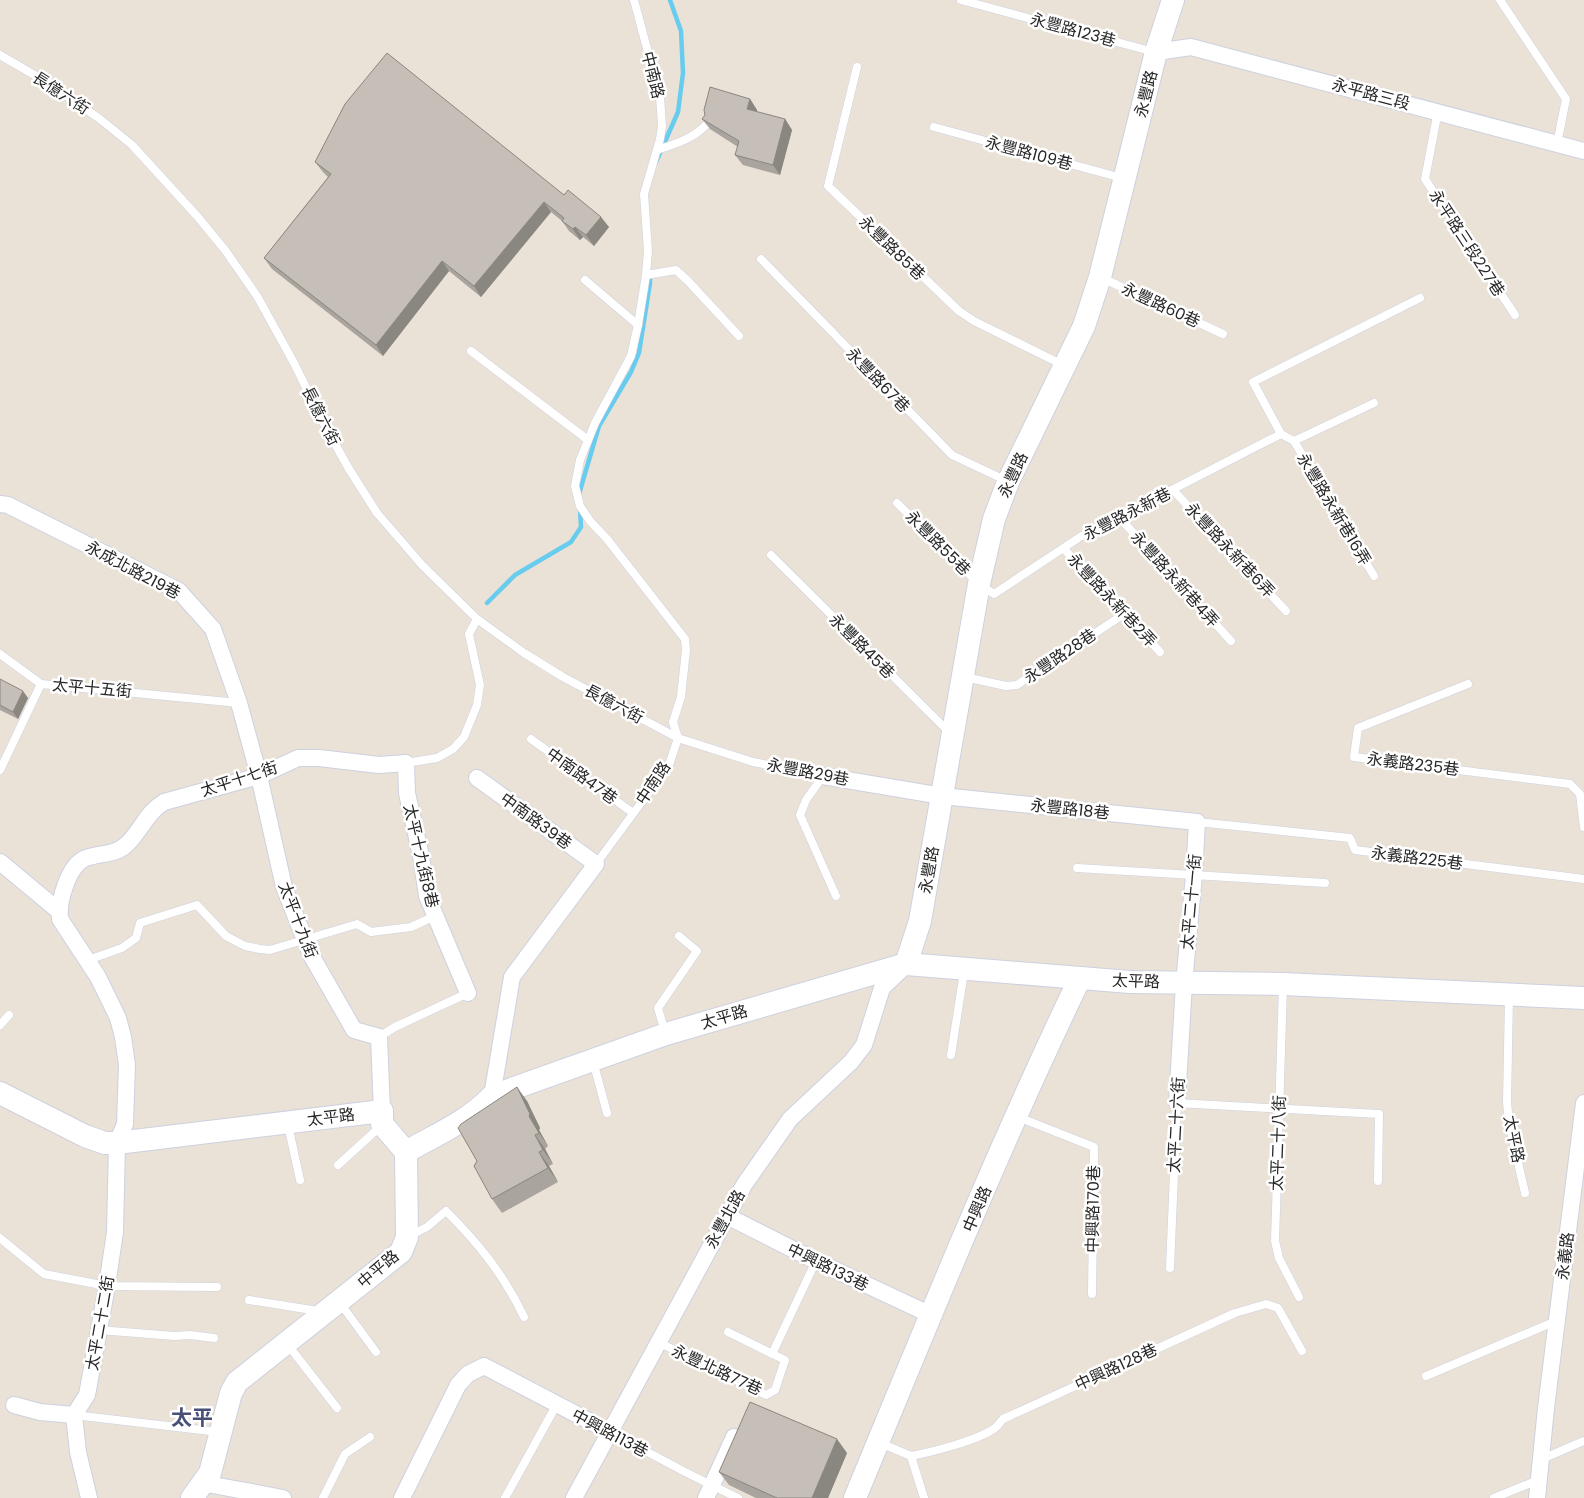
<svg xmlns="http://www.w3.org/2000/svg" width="1584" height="1498" viewBox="0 0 1584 1498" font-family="Poppins,'Noto Sans TC',sans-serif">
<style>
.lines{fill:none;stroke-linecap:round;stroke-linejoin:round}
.stream{stroke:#68ccee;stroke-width:4.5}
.lane-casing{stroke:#cdd1e0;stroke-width:9}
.street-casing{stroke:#cdd1e0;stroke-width:18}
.secondary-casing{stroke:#cdd1e0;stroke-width:24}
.lane{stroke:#fff;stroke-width:8}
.street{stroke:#fff;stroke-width:16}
.secondary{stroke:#fff;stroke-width:22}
.wall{fill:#a9a49d}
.shaded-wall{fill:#8a8680}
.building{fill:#c5bfb7;stroke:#8a8680}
.labels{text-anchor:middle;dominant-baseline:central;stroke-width:5;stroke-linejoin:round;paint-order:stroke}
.street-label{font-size:16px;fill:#272727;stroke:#fff}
.district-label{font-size:21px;font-weight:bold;fill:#485077;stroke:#fff}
</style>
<rect width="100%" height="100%" fill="#eae2d7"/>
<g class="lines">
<g class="stream">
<path d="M656 162 678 112 683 73 681 31 670 0"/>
<path d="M579 494 599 426 631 372 639 353 650 283V273"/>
<path d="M487 603 515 575 571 542 581 527 580 509"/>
</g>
<g class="lane-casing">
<g id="lane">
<path d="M961 0 1154 52"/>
<path d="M1500 0 1566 99 1557 144"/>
<path d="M0 55 43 80 100 119 132 145 197 216 225 250 257 296 294 363 325 426 349 469 377 513 422 565 477 619 524 653 563 677 678 738 753 762 823 776 806 800 800 815 836 896"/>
<path d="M857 67 828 186 959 311 974 321 1063 365"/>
<path d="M1438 111 1425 179 1515 315"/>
<path d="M934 127 1122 178"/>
<path d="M657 150C675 144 693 139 707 124"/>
<path d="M761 259 952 455 1007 481"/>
<path d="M646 275 676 270 688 281 739 336"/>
<path d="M1102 278 1223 334"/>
<path d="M585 280 638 325"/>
<path d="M471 351 588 440"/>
<path d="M1374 403 1294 441 1281 434 1253 382 1420 298"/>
<path d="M1294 441 1374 576"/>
<path d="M1173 490 1286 611"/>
<path d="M897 503 979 584 994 594 1080 537 1281 434"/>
<path d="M1119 517 1231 641"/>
<path d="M1064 549 1160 652"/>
<path d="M771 555 950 733"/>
<path d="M0 654 41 684"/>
<path d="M965 677 1006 686 1017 685 1124 614"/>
<path d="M1468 684 1358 728 1354 757 1570 784 1580 794 1584 827"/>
<path d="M531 739 633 813"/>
<path d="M406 763 437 758 453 749 464 737 477 705 480 685 469 634 477 619"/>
<path d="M0 770 41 684 239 703"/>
<path d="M1197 822 1350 838 1355 850 1584 879"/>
<path d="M596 864 669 765 678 738 673 722 681 697 686 650 685 639 607 539 590 521 580 506 575 486 580 460 595 423 631 356 638 325 646 275 648 251 644 194 660 139 662 126 660 97 634 0"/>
<path d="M1077 868 1325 883"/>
<path d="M88 960 122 948 136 938 140 923 197 905 226 936 245 946 260 949 270 950 357 924 371 932 411 927 435 916"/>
<path d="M1283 986 1275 1241 1279 1258 1299 1297"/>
<path d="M1509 997 1507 1102 1509 1123 1525 1193"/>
<path d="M0 1025 9 1015"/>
<path d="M665 1032 658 1008 697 951 679 936"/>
<path d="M379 1037 395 1027 468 993"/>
<path d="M951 1055 964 972"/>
<path d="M593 1061 607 1113"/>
<path d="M1018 1117 1094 1147 1092 1294"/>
<path d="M288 1125 300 1180"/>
<path d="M338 1165 381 1126"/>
<path d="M411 1235 427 1227 446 1211C479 1244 504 1275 524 1317"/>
<path d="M0 1238 44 1274 107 1286 217 1287"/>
<path d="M1170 1268 1177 1103 1379 1114 1378 1181"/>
<path d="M249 1300 318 1311"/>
<path d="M340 1303 376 1352"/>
<path d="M99 1330 174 1336 190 1335 214 1338"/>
<path d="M658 1342 766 1395 775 1390 785 1360 728 1332"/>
<path d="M288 1345 337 1408"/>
<path d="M772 1354 816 1261"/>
<path d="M1426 1376 1556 1321"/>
<path d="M74 1415 219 1432"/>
<path d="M610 1432 685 1472 738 1498"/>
<path d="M880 1443 911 1456 924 1498"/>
<path d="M911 1456C932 1452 979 1440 995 1428 998 1426 1000 1422 1003 1419L1235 1313 1266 1304 1278 1308 1302 1351"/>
<path d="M1542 1459 1584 1441"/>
<path d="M323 1498 345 1454 370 1437"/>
<path d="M505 1498 557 1404"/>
<path d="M1494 1498 1538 1480"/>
</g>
</g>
<g class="street-casing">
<g id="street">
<path d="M1156 52 1191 47 1584 151"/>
<path d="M0 504 8 505 179 591 213 629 239 703 259 776 284 887 311 955 354 1030 379 1037 382 1111"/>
<path d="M823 776 942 796 1197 822 1194 875 1184 983 1177 1103"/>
<path d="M477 778 596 864 512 977 492 1096"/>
<path d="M0 862 59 911"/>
<path d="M727 1216 816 1261 931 1315"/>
<path d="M14 1405 40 1412 74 1415"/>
<path d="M202 1483 283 1498"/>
<path d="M89 1498 78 1452 74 1415 87 1395 107 1286 115 1232 117 1143 125 1124 127 1065 123 1037 118 1018 98 977 60 919C58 902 68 865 86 858 100 853 115 855 126 845 141 831 146 813 164 802L259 776 298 758H319L379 765 406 763 407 793 421 856 427 896 468 993"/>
<path d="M402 1498 458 1385 468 1374 484 1366 610 1432"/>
<path d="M574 1498 744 1185 790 1119 851 1062 864 1045 882 988 905 966"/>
<path d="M706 1498 734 1437"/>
<path d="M1537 1498 1546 1408 1584 1103"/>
</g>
</g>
<g class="secondary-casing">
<g id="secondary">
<path d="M906 964 920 921 979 584 994 519 1008 482 1084 326 1100 277 1156 52 1173 0"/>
<path d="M0 1093 85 1136 105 1143H117L382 1111V1124L406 1152"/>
<path d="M406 1152C435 1135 469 1121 492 1096L666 1034 906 964 1130 982 1283 984 1584 998"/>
<path d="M192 1498 210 1473 231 1393 237 1382 401 1252 407 1237 406 1152"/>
<path d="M855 1498C927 1324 998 1148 1080 978"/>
</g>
</g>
<use href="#lane" class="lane"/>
<use href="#street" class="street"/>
<use href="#secondary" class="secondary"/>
</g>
<g class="wall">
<path d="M750 99 757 110V112L785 119 792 130 780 175 743 165 735 155 738 147 710 129 702 119Z"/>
<path d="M315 162 564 195 609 227 594 246 583 237 580 240 569 231 562 221 551 212 481 297 449 271 383 356 272 269 264 258 328 177 323 172Z"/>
<path d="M0 679 28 698 18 719 0 710Z"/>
<path d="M527 1101 540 1128 539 1130 548 1146 545 1149 553 1164 549 1166 558 1182 502 1213 492 1199Z"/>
<path d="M847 1453 828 1498H756L729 1485 719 1472Z"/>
</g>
<g class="shaded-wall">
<path d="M750 99 757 110 754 120 747 109Z"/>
<path d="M785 119 792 130 780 175 773 165Z"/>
<path d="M544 202 551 212 481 297 474 286Z"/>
<path d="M601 217 609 227 594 246 586 235Z"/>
<path d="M575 227 583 237 580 240 573 229Z"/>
<path d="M442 261 449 271 383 356 376 345Z"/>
<path d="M23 691 28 698 18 719 13 712Z"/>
<path d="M517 1087 527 1101 540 1128 539 1130 548 1146 539 1133 529 1116Z"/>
<path d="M535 1135 545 1149 553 1164 543 1150Z"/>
<path d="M539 1152 549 1166 558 1182 548 1168Z"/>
<path d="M837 1439 847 1453 828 1498H812Z"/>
</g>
<g class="building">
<path d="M387 53 564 195 568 190 601 217 586 235 575 227 573 229 562 221 564 218 544 202 474 286 442 261 376 345 264 258 331 174 315 162 345 104Z"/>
<path d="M710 87 750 99 747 109 785 119 773 165 735 155 739 141 702 119 705 115 704 110Z"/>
<path d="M0 679 23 691 13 712 0 705Z"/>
<path d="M517 1087 530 1114 529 1116 539 1133 535 1135 543 1150 539 1152 548 1168 492 1199 474 1166 477 1161 458 1128 461 1124Z"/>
<path d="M750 1402 837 1439 812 1498H777L719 1472Z"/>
</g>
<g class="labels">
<g class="street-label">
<text transform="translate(1073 30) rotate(15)">永豐路123巷</text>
<text transform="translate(653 75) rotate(76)">中南路</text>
<text transform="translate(61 93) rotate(33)">長億六街</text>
<text transform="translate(1146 94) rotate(-76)">永豐路</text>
<text transform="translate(1371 94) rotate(15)">永平路三段</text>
<text transform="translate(1029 153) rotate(15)">永豐路109巷</text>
<text transform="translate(1467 243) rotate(57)">永平路三段227巷</text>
<text transform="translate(892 248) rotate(44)">永豐路85巷</text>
<text transform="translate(1161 305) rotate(25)">永豐路60巷</text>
<text transform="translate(878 380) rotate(46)">永豐路67巷</text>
<text transform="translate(321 416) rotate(63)">長億六街</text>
<text transform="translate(1013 475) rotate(-65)">永豐路</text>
<text transform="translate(1334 509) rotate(59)">永豐路永新巷16弄</text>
<text transform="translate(1127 514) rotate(-27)">永豐路永新巷</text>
<text transform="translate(938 543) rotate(45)">永豐路55巷</text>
<text transform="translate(1230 550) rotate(47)">永豐路永新巷6弄</text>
<text transform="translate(133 570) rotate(28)">永成北路219巷</text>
<text transform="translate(1175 579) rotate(48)">永豐路永新巷4弄</text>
<text transform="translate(1112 600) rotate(47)">永豐路永新巷2弄</text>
<text transform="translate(862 646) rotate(45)">永豐路45巷</text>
<text transform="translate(1060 656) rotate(-34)">永豐路28巷</text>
<text transform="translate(92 688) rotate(5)">太平十五街</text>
<text transform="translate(614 704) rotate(28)">長億六街</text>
<text transform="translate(1413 764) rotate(7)">永義路235巷</text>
<text transform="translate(808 772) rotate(11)">永豐路29巷</text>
<text transform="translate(582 776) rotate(36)">中南路47巷</text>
<text transform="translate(239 779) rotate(-18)">太平十七街</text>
<text transform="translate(653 783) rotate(-56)">中南路</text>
<text transform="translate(1070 809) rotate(6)">永豐路18巷</text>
<text transform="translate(536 821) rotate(36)">中南路39巷</text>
<text transform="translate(421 856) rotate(77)">太平十九街8巷</text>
<text transform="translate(1417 858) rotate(7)">永義路225巷</text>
<text transform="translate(929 870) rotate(-80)">永豐路</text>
<text transform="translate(1191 902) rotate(-85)">太平二十一街</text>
<text transform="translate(298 920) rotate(69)">太平十九街</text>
<text transform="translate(1136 981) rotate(2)">太平路</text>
<text transform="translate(724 1017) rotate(-16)">太平路</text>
<text transform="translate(331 1117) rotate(-7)">太平路</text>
<text transform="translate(1176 1125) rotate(-87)">太平二十六街</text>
<text transform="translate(1514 1139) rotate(79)">太平路</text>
<text transform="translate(1278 1143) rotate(-88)">太平二十八街</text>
<text transform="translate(977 1209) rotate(-67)">中興路</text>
<text transform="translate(1093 1209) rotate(-89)">中興路170巷</text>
<text transform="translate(725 1219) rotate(-61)">永豐北路</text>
<text transform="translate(1565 1256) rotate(-83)">永義路</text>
<text transform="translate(828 1267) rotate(26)">中興路133巷</text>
<text transform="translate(378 1269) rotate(-40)">中平路</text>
<text transform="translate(100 1323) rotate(-80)">太平二十二街</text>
<text transform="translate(1116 1367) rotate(-25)">中興路128巷</text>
<text transform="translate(717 1370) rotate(25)">永豐北路77巷</text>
<text transform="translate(610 1433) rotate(28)">中興路113巷</text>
</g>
<g class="district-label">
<text x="192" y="1417">太平</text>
</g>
</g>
</svg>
